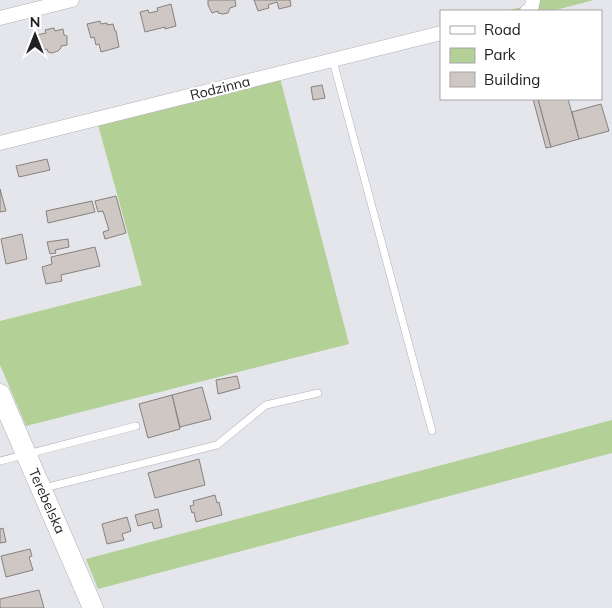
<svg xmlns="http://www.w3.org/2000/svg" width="612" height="608" viewBox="0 0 612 608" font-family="Mulish,sans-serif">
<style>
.green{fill:#b3d196}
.building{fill:#cec7c4;stroke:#87817f}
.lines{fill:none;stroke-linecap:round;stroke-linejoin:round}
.lane-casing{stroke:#afb0b6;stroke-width:8}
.street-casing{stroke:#afb0b6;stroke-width:15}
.secondary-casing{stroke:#afb0b6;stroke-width:21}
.lane{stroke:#fff;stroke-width:7}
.street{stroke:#fff;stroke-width:14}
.secondary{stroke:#fff;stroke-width:20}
.labels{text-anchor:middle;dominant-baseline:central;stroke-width:4.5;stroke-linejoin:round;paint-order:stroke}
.street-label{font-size:14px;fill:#212123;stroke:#fff}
</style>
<rect width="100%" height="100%" fill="#e5e6ec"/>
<g class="green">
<path d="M528 0H594L552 11H505L527 6Z"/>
<path d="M280 78 349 344 26 426 0 365V321L142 285 97 121Z"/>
<path d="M612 420V453L98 589 86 559Z"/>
</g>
<g class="building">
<path d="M208 0H235L236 6 230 8 228 13 223 14 218 13V11L212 13 208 5Z"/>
<path d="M254 0H290L291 6 279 9 277 2 268 5 269 8 258 11Z"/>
<path d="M171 4 176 26 165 29V27L145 32 140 12 148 10 149 13 158 11 157 8Z"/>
<path d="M100 21 101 24 107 23V25L113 24 115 31H116L119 47 101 52 99 44 96 45 94 37 91 38 87 24Z"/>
<path d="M54 28 55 31 63 29 64 35 67 36V45L61 46V48L58 51 52 53 48 52 47 49 41 51 40 45 37 43 39 41 37 35 46 33 45 30Z"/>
<path d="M322 85 325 98 313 100 311 87Z"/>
<path d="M533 99H538L551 147 546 148Z"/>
<path d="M538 99H568L579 139 551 147Z"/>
<path d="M601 104 609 131 579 139 572 112Z"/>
<path d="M47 159 50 170 19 177 16 166Z"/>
<path d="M0 189 6 211 0 212Z"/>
<path d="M116 196 126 233 105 239 103 232 109 230 103 211 98 212 95 201Z"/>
<path d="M92 201 95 212 48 223 46 211Z"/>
<path d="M22 234 27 259 6 264 1 239Z"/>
<path d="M68 239 69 247 55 250 56 253 50 254 47 242Z"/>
<path d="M95 247 100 266 61 275 62 281 46 284 42 267 52 264 51 257Z"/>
<path d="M237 376 240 388 218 394 216 380Z"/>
<path d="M202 387 211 419 180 427 172 395Z"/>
<path d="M172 395 180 429 148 438 139 404Z"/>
<path d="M199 459 205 485 155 498 148 473Z"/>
<path d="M215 495 217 503 219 502 222 515 196 522 194 512 192 513 190 506 194 505 193 501Z"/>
<path d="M158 509 162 527 154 529 152 522 138 526 135 515Z"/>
<path d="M127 517 131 531 122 534 124 540 107 544 102 524Z"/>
<path d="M3 528 6 542 0 543V529Z"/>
<path d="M30 549 32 556 29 557 33 570 6 577 1 556Z"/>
<path d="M39 590 44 608H0V599Z"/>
</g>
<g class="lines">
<g class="lane-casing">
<g id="lane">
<path d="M333 61 432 431"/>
<path d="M0 461 136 426"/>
<path d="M44 488 217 445 266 405 318 393"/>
</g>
</g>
<g class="street-casing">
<g id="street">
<path d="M527 11 531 10 533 0"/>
<path d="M0 18 72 0"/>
<path d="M0 143 441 33"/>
</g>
</g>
<g class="secondary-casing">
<path id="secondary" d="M0 394 93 608"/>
</g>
<use href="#lane" class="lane"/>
<use href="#street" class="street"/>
<use href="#secondary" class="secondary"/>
</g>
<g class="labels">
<g class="street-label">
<text transform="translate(220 88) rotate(-14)">Rodzinna</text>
<text transform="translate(47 501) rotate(66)">Terebelska</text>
</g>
</g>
<rect x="440" y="10" width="162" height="90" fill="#ffffff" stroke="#a6a6a7"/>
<rect x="450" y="26" width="25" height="8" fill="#ffffff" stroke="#a6a6a7"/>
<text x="484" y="35" font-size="15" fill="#212123">Road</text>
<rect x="450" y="48" width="25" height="15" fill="#b3d196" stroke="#a6a6a7"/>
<text x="484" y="60" font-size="15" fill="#212123">Park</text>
<rect x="450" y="72" width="25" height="15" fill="#cec7c4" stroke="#a6a6a7"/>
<text x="484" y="85" font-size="15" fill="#212123">Building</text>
<g transform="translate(35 35)" stroke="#ffffff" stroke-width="4" paint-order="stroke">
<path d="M0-4L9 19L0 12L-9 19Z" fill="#212123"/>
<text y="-8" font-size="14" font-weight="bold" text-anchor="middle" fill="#212123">N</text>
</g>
</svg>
